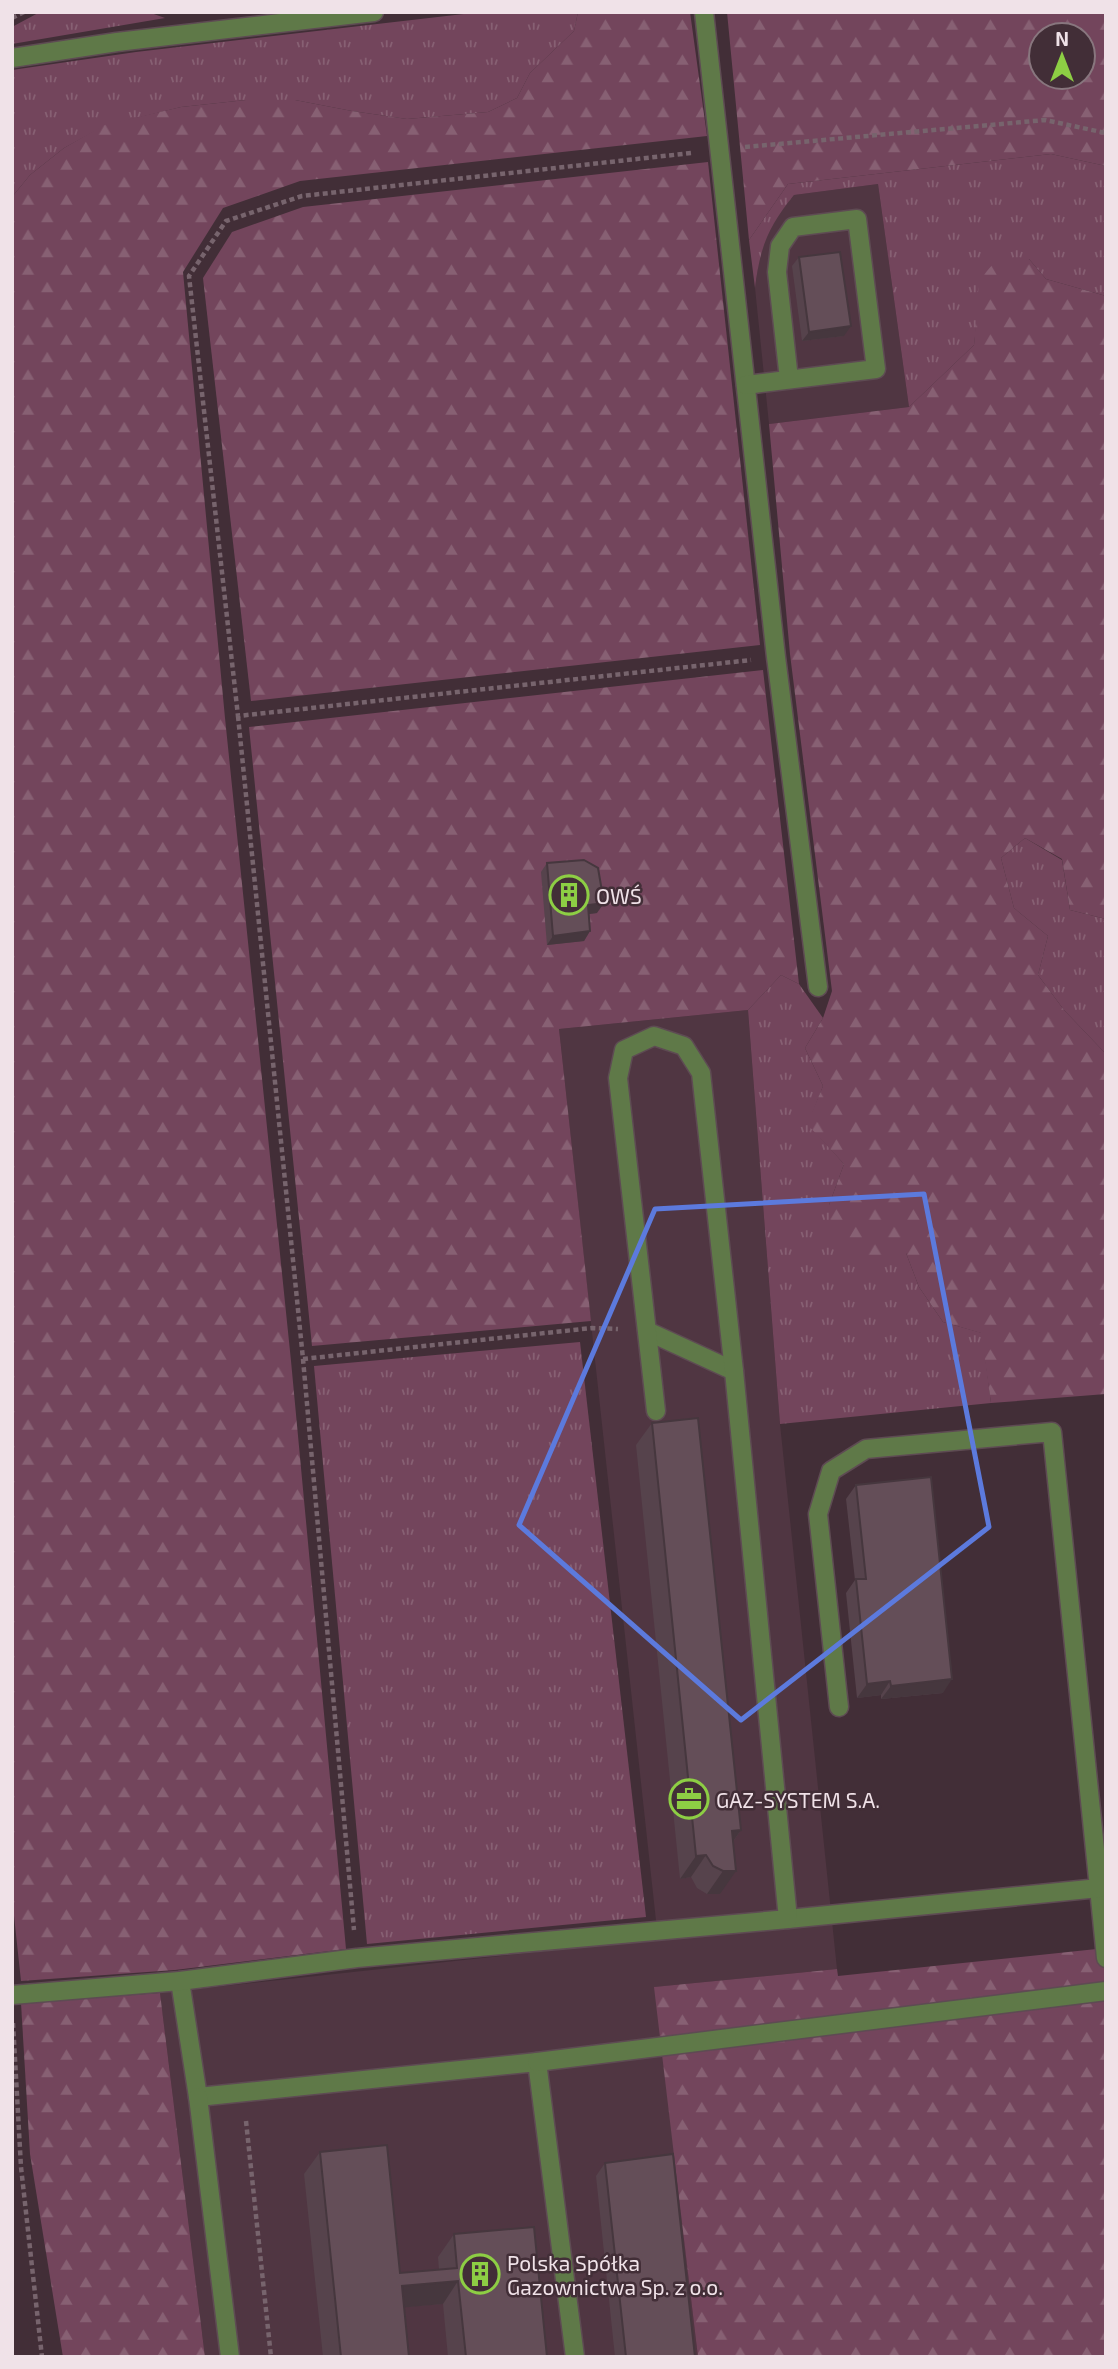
<svg xmlns="http://www.w3.org/2000/svg" width="1118" height="2369" viewBox="0 0 1118 2369" font-family="'Exo 2',sans-serif">
<style>
.built{fill:#503642}
.grass{fill:url(#grass-tufts)}
.forest{fill:url(#forest-firs);fill-rule:evenodd}
.lines{fill:none;stroke-linecap:round;stroke-linejoin:round}
.minor-casing{stroke:#5e4b53;stroke-width:21}
.path{stroke:#77646d;stroke-width:4.5;stroke-dasharray:5 3.5;stroke-linecap:butt}
.minor{stroke:#5f7948;stroke-width:18}
.wall{fill:#56434c}
.shaded-wall{fill:#46373e}
.building{fill:#644e58;stroke:#46373e;stroke-width:2}
.marked{fill:none;stroke:#5c7add;stroke-width:5;stroke-linejoin:round}
.labels{text-anchor:middle;dominant-baseline:central;stroke-width:5;stroke-linejoin:round;paint-order:stroke}
.poi-label{font-size:21px;fill:#f0e2e8;stroke:#422e37;text-anchor:start}
</style>
<defs>
<pattern id="grass-tufts" width="24" height="20" patternUnits="userSpaceOnUse" patternTransform="scale(1.75)"><rect width="24" height="20" fill="#73455c"/><path d="M3 7l-1-3M5 7V3M7 7l1-3M15 17l-1-3M17 17v-4M19 17l1-3" fill="none" stroke="#876073"/></pattern>
<pattern id="forest-firs" width="22" height="20" patternUnits="userSpaceOnUse" patternTransform="scale(1.75)"><rect width="22" height="20" fill="#73455c"/><path d="M5 1l3.5 6h-7zM16 11l3.5 6h-7z" fill="#876073"/></pattern>
</defs>
<rect width="100%" height="100%" fill="#422e37"/>
<g class="built">
<path d="M878 184 909 407 769 424 755 288 759 258 766 235 779 213 794 195Z"/>
<path d="M748 1010 780 1424 837 1969 655 1987 698 2357H205L160 1993 658 1939 559 1029Z"/>
</g>
<g class="grass">
<path d="M40 12H148L165 18 12 44V27Z"/>
<path d="M481 12H578L574 31 530 73 517 98 488 112 407 119 352 111 295 100H246L181 107 104 126 64 148 30 175 12 197V70L136 52Z"/>
<path d="M1051 154 1106 166V296L1046 279 1029 259 977 319 974 345 909 407 878 184 794 195C768 227 760 247 755 288L749 240 788 184Z"/>
<path d="M1025 838 1062 860 1070 910 1106 919V1054L1064 1010 1038 975 1048 936 1014 908 1001 858Z"/>
<path d="M781 975 799 984 823 1018 805 1048 823 1086 808 1124 844 1164 829 1205 906 1253 919 1287 943 1322 982 1333 991 1403 780 1424 748 1010Z"/>
<path d="M580 1342 646 1917 367 1944 314 1366Z"/>
</g>
<g class="forest">
<path d="M578 12H690L707 136 300 181 223 208 183 272 225 718 291 1361 346 1949 175 1970 21 1981 12 1897V197L30 175 64 148 104 125 181 107 246 100H295L352 111 407 119 488 112 517 98 530 73 574 31Z"/>
<path d="M727 12H1106V166L1051 154 788 184 749 240ZM1083 35V77H1041V35Z"/>
<path d="M708 162 760 645 251 701 203 278 232 232 303 207Z"/>
<path d="M1029 259 1046 279 1106 296V919L1070 910 1062 859 1025 838 1001 858 1014 908 1048 936 1038 975 1064 1010 1106 1054V1394L991 1403 981 1333 943 1322 919 1287 906 1253 879 1266 834 1240 829 1205 844 1164 807 1124 823 1086 805 1048 823 1018 832 991 790 654 769 424 909 407 974 345 979 280 994 263Z"/>
<path d="M763 670 799 984 781 975 748 1010 559 1029 591 1321 312 1346 249 727Z"/>
<path d="M1106 1948V2357H698L654 1987 837 1969 838 1976Z"/>
<path d="M160 1993 205 2357H63L30 2154 21 2003Z"/>
</g>
<g class="lines">
<g class="minor-casing">
<g id="minor">
<path d="M704 12 776 657 818 987"/>
<path d="M12 58 117 42 374 12"/>
<path d="M746 385 876 369 857 219 793 227 780 246 777 272 789 379"/>
<path d="M647 1331 734 1371"/>
<path d="M1099 1888 1106 1958"/>
<path d="M788 1919 1099 1888 1052 1432 866 1449 831 1471 818 1514 839 1707"/>
<path d="M180 1981 198 2097 537 2062 575 2357"/>
<path d="M12 1995 180 1981 357 1958 788 1919 734 1371 701 1073 684 1046 654 1036 624 1050 618 1078 656 1411"/>
<path d="M537 2062 1106 1991"/>
<path d="M198 2097 230 2357"/>
</g>
</g>
<g class="path">
<path d="M12 18 24 12"/>
<path d="M745 147 1045 120 1106 133"/>
<path d="M691 153 302 196 226 221 189 276 238 716 751 660"/>
<path d="M238 716 303 1359 354 1930"/>
<path d="M303 1359 592 1328 618 1329"/>
<path d="M13 2023 21 2167 42 2357"/>
<path d="M246 2121 271 2357"/>
</g>
<use href="#minor" class="minor"/>
</g>
<g class="wall">
<path d="M799 257 844 336 802 341 792 266Z"/>
<path d="M547 863 597 913 589 914 590 931 584 941 547 945 541 872Z"/>
<path d="M652 1423 741 1830 733 1842 720 1894H707L697 1888 691 1877 680 1879 636 1445Z"/>
<path d="M856 1485 943 1693 881 1699V1695L857 1698 846 1593 855 1580 846 1499Z"/>
<path d="M320 2152 400 2273 439 2270 438 2257 454 2234 547 2357H448L443 2304 404 2307 409 2357H323L304 2174Z"/>
<path d="M605 2163 695 2357H615L596 2176Z"/>
</g>
<g class="shaded-wall">
<path d="M851 326 844 336 802 341 809 332Z"/>
<path d="M604 903 597 913 581 915 588 905Z"/>
<path d="M590 931 584 941 547 945 553 936Z"/>
<path d="M952 1679 943 1693 881 1699 891 1686Z"/>
<path d="M890 1681 881 1695 857 1698 867 1684Z"/>
<path d="M741 1830 725 1853 732 1831Z"/>
<path d="M706 1855 691 1877 680 1879 696 1856Z"/>
<path d="M723 1871H736L720 1894H707Z"/>
<path d="M458 2281 443 2304 386 2309 402 2286Z"/>
</g>
<g class="building">
<path d="M840 252 851 326 809 332 799 257Z"/>
<path d="M584 860 598 868 604 903 588 905 590 931 553 936 547 863Z"/>
<path d="M698 1418 741 1830 732 1831 736 1871H723L713 1866 706 1855 696 1856 652 1423Z"/>
<path d="M931 1477 952 1679 891 1686 890 1681 867 1684 856 1579H866L856 1485Z"/>
<path d="M387 2145 400 2273 457 2268 454 2234 534 2227 547 2357H466L458 2281 402 2286 409 2357H341L320 2152Z"/>
<path d="M673 2154 695 2357H626L605 2163Z"/>
</g>
<path class="marked" d="M924 1194 989 1527 741 1720 519 1525 655 1209Z"/>
<defs>
<g id="building-ring" transform="scale(2.0125)"><circle r="9.5" fill="#422e37" stroke="#8dce44" stroke-width="1.5"/><path d="M-4-6H4V6H1V3H-1V6H-4ZM-2.5-4.3h1.7v1.8h-1.7ZM.8-4.3h1.7v1.8H.8ZM-2.5-1h1.7V.8h-1.7ZM.8-1h1.7V.8H.8Z" fill="#8dce44"/></g>
<g id="office-ring" transform="scale(2.0125)"><circle r="9.5" fill="#422e37" stroke="#8dce44" stroke-width="1.5"/><path d="M-6-3h4V-5.5h4V-3h4V5H-6ZM-1-4.5V-3h2v-1.5ZM-6 0V1H6V0Z" fill="#8dce44"/></g>
</defs>
<g fill-rule="evenodd">
<use href="#building-ring" x="569" y="895"/>
<use href="#office-ring" x="689" y="1799"/>
<use href="#building-ring" x="480" y="2274"/>
</g>
<g class="labels">
<g class="poi-label">
<text x="596" y="895">OWŚ</text>
<text x="716" y="1799">GAZ-SYSTEM S.A.</text>
<text x="507" y="2262">Polska Spółka<tspan x="507" dy="24">Gazownictwa Sp. z o.o.</tspan></text>
</g>
</g>
<rect width="1118" height="2369" fill="none" stroke="#f0e2e8" stroke-width="28"/>
<g transform="translate(1062 56)"><circle r="33" fill="#422e37" stroke="#88767e" stroke-width="2"/>
<path d="M0-5L12 26L0 18L-12 26Z" fill="#8dce44"/>
<text y="-10" font-size="19" font-weight="bold" text-anchor="middle" fill="#f0e2e8">N</text>
</g>
</svg>
